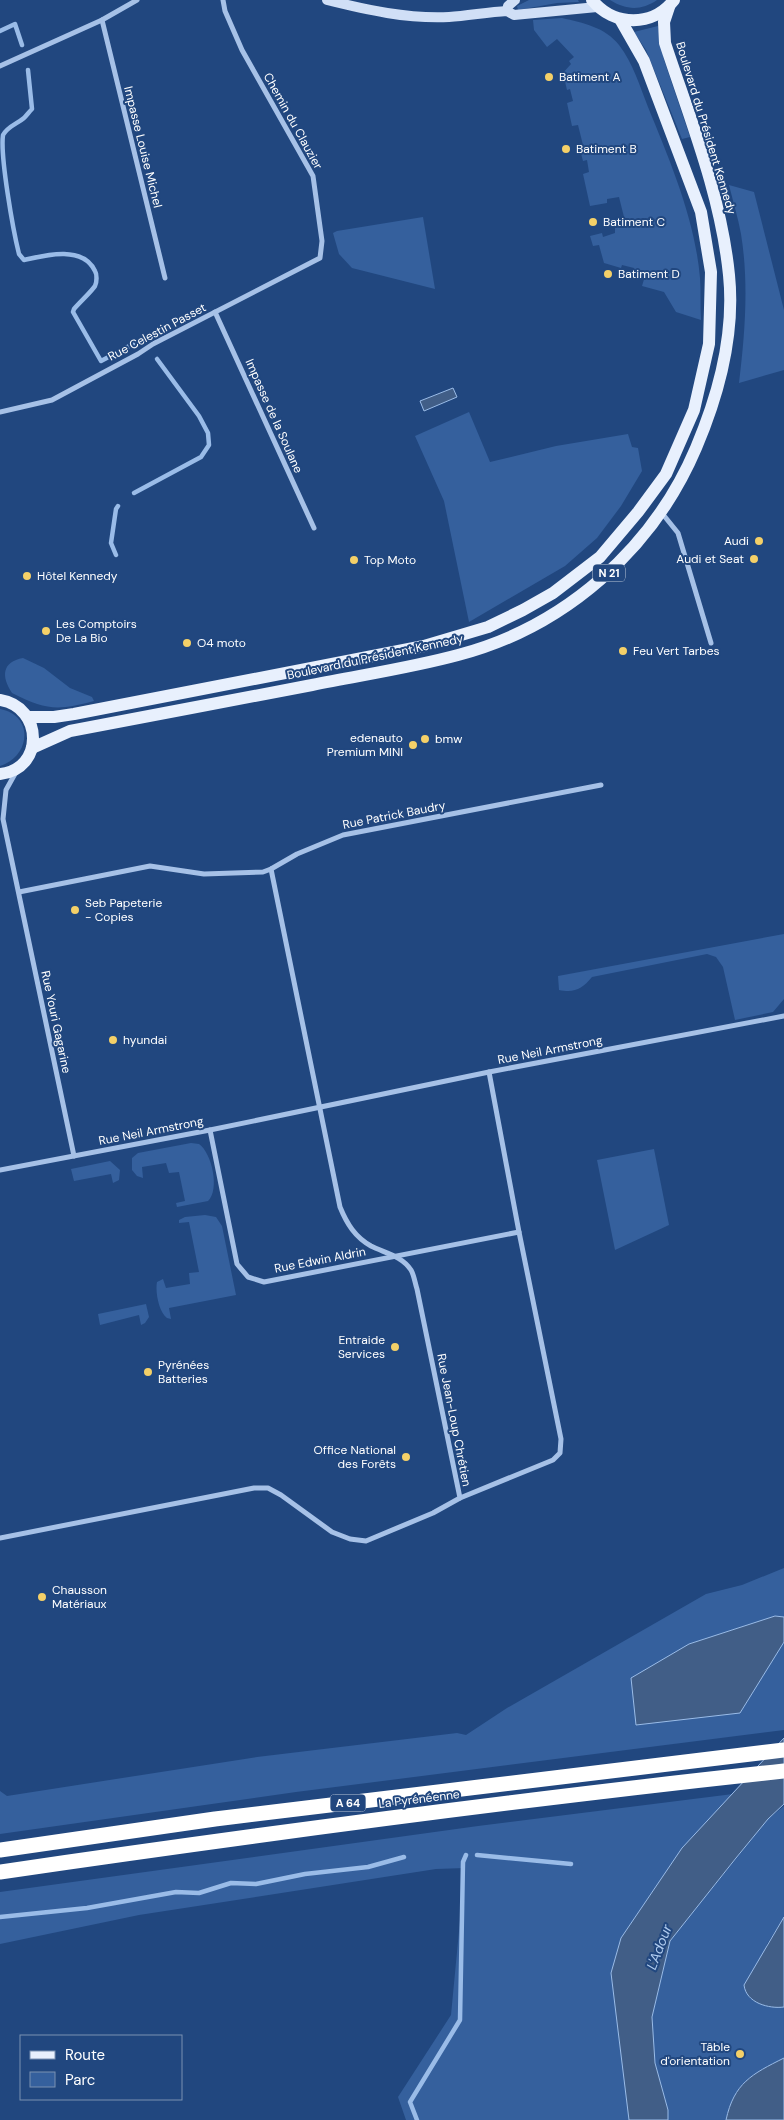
<svg xmlns="http://www.w3.org/2000/svg" width="784" height="2120" viewBox="0 0 784 2120" font-family="'DM Sans',sans-serif">
<style>
.green{fill:#35609d}
.water{fill:#415e87;stroke:#9abce8}
.lines{fill:none;stroke-linecap:round;stroke-linejoin:round}
.stream{stroke:#9abce8;stroke-width:4.5}
.street{stroke:#a6c1e7;stroke-width:5}
.secondary{stroke:#d0dff6;stroke-width:10}
.primary{stroke:#e8f0fd;stroke-width:12}
.highway{stroke:#fff;stroke-width:15}
.poi-dot{fill:#f4d068;stroke:#21477f;stroke-width:2}
.labels{text-anchor:middle;dominant-baseline:central;stroke-width:4;stroke-linejoin:round;paint-order:stroke}
.shield{fill:#21477f;stroke:#bcc8d9;stroke-width:1}
.shield-label{font-size:11px;font-weight:bold;fill:#fff}
.poi-label{font-size:12px;fill:#fff;stroke:#21477f;text-anchor:start}
.street-label{font-size:12px;fill:#fff;stroke:#21477f}
.water-label{font-size:14px;font-style:italic;fill:#b1ccef;stroke:#21477f}
</style>
<rect width="100%" height="100%" fill="#21477f"/>
<g class="green">
<path d="M529 0H578L579 2 557 3 518 10 517 6Z"/>
<path d="M610 0H657C641 11 626 10 610 0Z"/>
<path d="M562 18C583 23 605 27 619 45 633 63 640 87 648 107 670 161 695 219 700 278 701 292 700 306 701 320L676 312 664 292 642 286 645 276 633 272 634 268 622 265 621 268 604 263 599 245 593 246 590 236 602 233 603 237 615 233V228L626 225 619 197 607 199V203L590 206 583 174 589 172 587 160 583 161 579 146 583 145 578 125 572 126 567 103 573 101 570 89 567 90 563 73 571 64 569 61 574 57 557 39 547 47 534 30 533 20Z"/>
<path d="M658 26 664 60 690 137 682 139 646 50 634 32Z"/>
<path d="M729 185 754 192 784 310V370L739 383C745 334 749 283 741 234 738 218 733 201 729 185Z"/>
<path d="M423 217 435 289 352 268 339 254 333 233 337 231Z"/>
<path d="M469 412 490 462 556 446 628 434 632 447 638 448 642 471 621 506 597 538 565 566 469 622 444 501 415 436Z"/>
<path d="M23 658 44 668 70 688 92 697 94 701C57 711 46 710 12 693 1 676 2 662 23 658Z"/>
<path d="M0 709C34 715 31 756 0 766Z"/>
<path d="M784 934V999L773 1012 735 1020 723 967 716 957 707 954 592 977C582 989 575 993 559 990L558 976Z"/>
<path d="M191 1143 199 1144C212 1153 220 1190 208 1201L177 1207 176 1203 185 1201 179 1172 169 1173 166 1163 142 1167 143 1178 137 1176 132 1170V1158L138 1153Z"/>
<path d="M654 1149 669 1225 615 1250 597 1160Z"/>
<path d="M110 1161 120 1170 119 1180 113 1183 111 1174 74 1181 71 1169Z"/>
<path d="M205 1215 216 1217 222 1226 236 1295 169 1308 171 1319 167 1318C159 1312 155 1292 157 1282L163 1279 166 1288 190 1284 189 1273 199 1272 189 1222 179 1223V1220L185 1217Z"/>
<path d="M146 1304 149 1317 145 1323 141 1325 139 1315 100 1325 98 1314Z"/>
<path d="M784 1568V1617L775 1616 689 1644 740 1713 784 1642V1730L296 1792 0 1834V1791L7 1796 257 1757 457 1733 466 1735 507 1708 706 1594 742 1585Z"/>
<path d="M733 1794 682 1848 621 1938 629 2120H406L398 2097 451 2015 465 1868 436 1869 139 1915 0 1944V1892L478 1826Z"/>
<path d="M784 1806V1917L767 1944 750 1997 766 2006 784 2007V2058C752 2074 734 2083 726 2120H668V2110L655 2063 652 2017 670 1941 768 1819Z"/>
</g>
<g class="water">
<path d="M453 388 457 397 424 411 420 401Z"/>
<path d="M775 1616 784 1617V1642L740 1713 636 1725 631 1678 689 1644Z"/>
<path d="M784 1738V1804L768 1819 736 1858 670 1941 652 2017 655 2063 668 2110V2120H629L611 1973 621 1938 682 1848Z"/>
<path d="M784 1917V2007C769 2009 746 2003 744 1985Z"/>
<path d="M784 2058V2120H726C734 2083 752 2074 784 2058Z"/>
</g>
<g class="lines">
<g class="stream">
<path d="M0 31 15 24 22 45"/>
<path d="M28 70 32 109C29 112 27 115 24 118 17 124 8 126 3 135 0 156 13 230 19 254L24 260C45 255 83 245 95 271 97 274 97 282 95 286 92 291 79 303 74 309L73 312 101 361 137 342 140 341 143 343"/>
<path d="M134 493 201 457 209 445 208 433 199 416 157 359"/>
<path d="M116 555 111 543 116 509 118 506"/>
<path d="M477 1855 571 1864"/>
<path d="M0 1917 87 1908 176 1892 199 1893 231 1883 256 1884 305 1874 368 1867 404 1857"/>
<path d="M417 2120 410 2102 460 2020 463 1862 466 1855"/>
</g>
<g class="street">
<path d="M102 20 165 278"/>
<path d="M0 66 102 20 137 0"/>
<path d="M215 312 314 528"/>
<path d="M0 412 52 400 138 354 153 344 320 258 322 241 313 176 242 50 225 11 223 0"/>
<path d="M661 512 678 533 711 643"/>
<path d="M16 772 6 790 3 819 74 1156"/>
<path d="M19 892 150 866 204 874 263 872 271 869 297 854 343 835 601 785"/>
<path d="M210 1130 237 1264 248 1277 264 1282 519 1232"/>
<path d="M0 1170 210 1130 489 1072 784 1016"/>
<path d="M460 1498 553 1460 560 1453 561 1439 519 1232 489 1072"/>
<path d="M0 1538 254 1488H268L281 1495 332 1532 350 1539 366 1541 433 1513 460 1498 417 1289C415 1283 414 1275 411 1270 402 1256 385 1253 371 1246 355 1237 347 1224 340 1207L271 869"/>
</g>
<g class="secondary">
<path d="M327 0C367 10 407 19 449 17 468 16 487 12 507 11L514 15 597 7"/>
<path d="M507 11 508 6 515 0"/>
</g>
<g class="primary">
<path d="M592 0C614 27 653 27 674 0"/>
<path d="M0 700C44 707 44 770 0 774"/>
<path d="M28 717H54L74 714 424 646 488 627 523 610 553 593 600 557 638 512 666 474 694 410 709 344 711 272 701 212 644 61 620 19"/>
<path d="M32 748 70 731C151 716 231 700 312 685 361 675 410 668 458 655 565 627 653 549 696 448 719 394 735 334 729 275 721 195 690 119 665 43L664 22 669 7"/>
</g>
<g class="highway">
<path d="M0 1850 215 1819 784 1750"/>
<path d="M0 1872C261 1834 522 1799 784 1771"/>
</g>
</g>
<g class="poi-dot">
<circle cx="549" cy="77" r="5"/>
<circle cx="566" cy="149" r="5"/>
<circle cx="593" cy="222" r="5"/>
<circle cx="608" cy="274" r="5"/>
<circle cx="759" cy="541" r="5"/>
<circle cx="754" cy="559" r="5"/>
<circle cx="354" cy="560" r="5"/>
<circle cx="27" cy="576" r="5"/>
<circle cx="46" cy="631" r="5"/>
<circle cx="187" cy="643" r="5"/>
<circle cx="623" cy="651" r="5"/>
<circle cx="425" cy="739" r="5"/>
<circle cx="413" cy="745" r="5"/>
<circle cx="75" cy="910" r="5"/>
<circle cx="113" cy="1040" r="5"/>
<circle cx="395" cy="1347" r="5"/>
<circle cx="148" cy="1372" r="5"/>
<circle cx="406" cy="1457" r="5"/>
<circle cx="42" cy="1597" r="5"/>
<circle cx="740" cy="2054" r="5"/>
</g>
<g class="labels">
<g class="shield">
<rect x="593" y="564.5" width="32" height="17" rx="4"/>
<rect x="330.5" y="1794.5" width="35" height="17" rx="4"/>
</g>
<g class="shield-label">
<text x="609" y="573">N 21</text>
<text x="348" y="1803">A 64</text>
</g>
<g class="poi-label">
<text x="559" y="77">Batiment A</text>
<text x="576" y="149">Batiment B</text>
<text x="603" y="222">Batiment C</text>
<text x="618" y="274">Batiment D</text>
<text x="749" y="541" text-anchor="end">Audi</text>
<text x="744" y="559" text-anchor="end">Audi et Seat</text>
<text x="364" y="560">Top Moto</text>
<text x="37" y="576">Hôtel Kennedy</text>
<text x="56" y="624">Les Comptoirs<tspan x="56" dy="14">De La Bio</tspan></text>
<text x="197" y="643">O4 moto</text>
<text x="633" y="651">Feu Vert Tarbes</text>
<text x="403" y="738" text-anchor="end">edenauto<tspan x="403" dy="14">Premium MINI</tspan></text>
<text x="435" y="739">bmw</text>
<text x="85" y="903">Seb Papeterie<tspan x="85" dy="14">- Copies</tspan></text>
<text x="123" y="1040">hyundai</text>
<text x="385" y="1340" text-anchor="end">Entraide<tspan x="385" dy="14">Services</tspan></text>
<text x="158" y="1365">Pyrénées<tspan x="158" dy="14">Batteries</tspan></text>
<text x="396" y="1450" text-anchor="end">Office National<tspan x="396" dy="14">des Forêts</tspan></text>
<text x="52" y="1590">Chausson<tspan x="52" dy="14">Matériaux</tspan></text>
<text x="730" y="2047" text-anchor="end">Tâble<tspan x="730" dy="14">d'orientation</tspan></text>
</g>
<g class="street-label">
<text transform="translate(293 121) rotate(61)">Chemin du Clauzier</text>
<text transform="translate(706 128) rotate(73)">Boulevard du Président Kennedy</text>
<text transform="translate(143 147) rotate(76)">Impasse Louise Michel</text>
<text transform="translate(157 332) rotate(-28)">Rue Celestin Passet</text>
<text transform="translate(274 416) rotate(66)">Impasse de la Soulane</text>
<text transform="translate(375 657) rotate(-12)">Boulevard du Président Kennedy</text>
<text transform="translate(394 815) rotate(-11)">Rue Patrick Baudry</text>
<text transform="translate(56 1022) rotate(78)">Rue Youri Gagarine</text>
<text transform="translate(550 1050) rotate(-11)">Rue Neil Armstrong</text>
<text transform="translate(151 1131) rotate(-11)">Rue Neil Armstrong</text>
<text transform="translate(320 1260) rotate(-11)">Rue Edwin Aldrin</text>
<text transform="translate(454 1420) rotate(79)">Rue Jean-Loup Chrétien</text>
<text transform="translate(419 1799) rotate(-7)">La Pyrénéenne</text>
</g>
<g class="water-label">
<text transform="translate(659 1947) rotate(-69)">L'Adour</text>
</g>
</g>
<rect x="20" y="2035" width="162" height="65" fill="#21477f" stroke="#7a91b2"/>
<rect x="30" y="2051" width="25" height="8" fill="#e8f0fd" stroke="#7a91b2"/>
<text x="65" y="2060" font-size="15" fill="#ffffff">Route</text>
<rect x="30" y="2072" width="25" height="15" fill="#35609d" stroke="#7a91b2"/>
<text x="65" y="2085" font-size="15" fill="#ffffff">Parc</text>
</svg>
